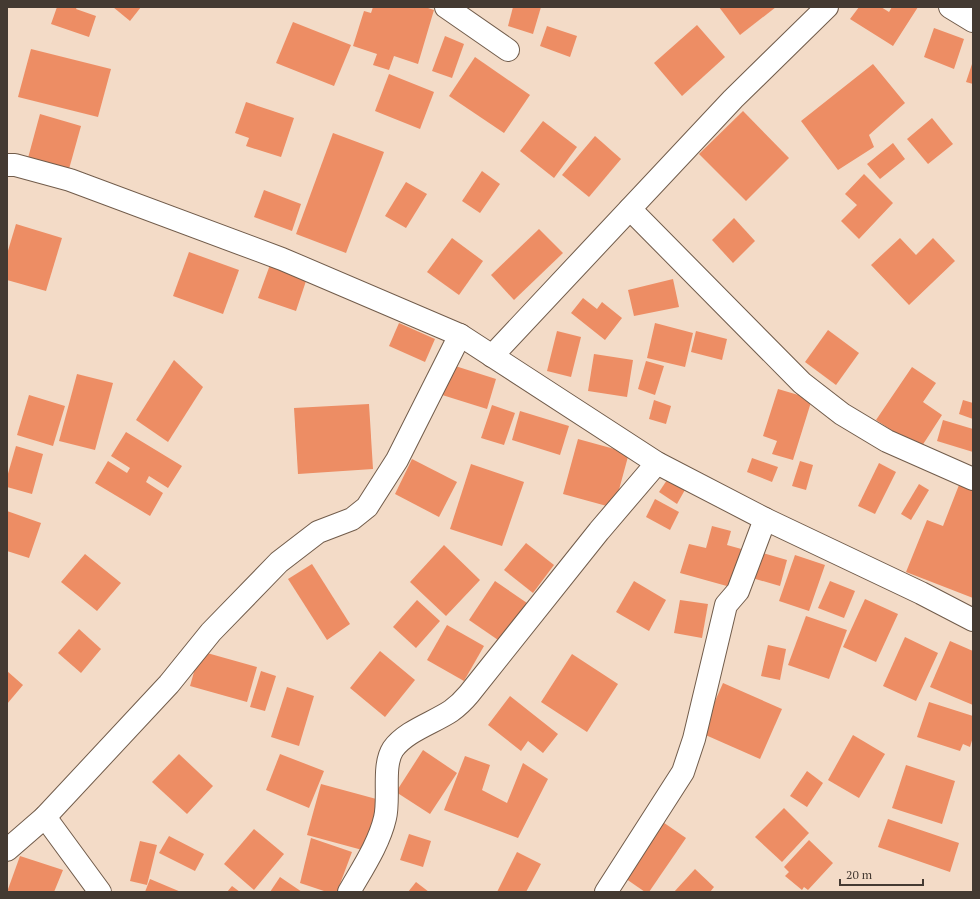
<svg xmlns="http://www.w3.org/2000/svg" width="980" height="899" viewBox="0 0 980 899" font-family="'PT Serif',serif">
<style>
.building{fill:#ed8d64}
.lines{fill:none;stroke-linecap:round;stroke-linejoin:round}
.minor-casing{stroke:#715c4b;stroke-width:24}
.minor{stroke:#fff;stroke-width:22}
</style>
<rect width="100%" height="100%" fill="#f3dbc7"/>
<g class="building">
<path d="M57 7H77L76 9 96 16 89 37 51 24Z"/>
<path d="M113 7H141L130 21Z"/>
<path d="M373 7H425L434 10 418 64 394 56 389 70 373 65 377 54 353 46 364 11 371 13Z"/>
<path d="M513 7H541L533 34 508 26Z"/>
<path d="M719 7H776L740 35Z"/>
<path d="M859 7H881L889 12 892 7H918L893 46 850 19Z"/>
<path d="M293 22 351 45 334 86 276 63Z"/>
<path d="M697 25 725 57 682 96 654 63Z"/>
<path d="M547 26 577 36 570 57 540 46Z"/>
<path d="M934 28 964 39 954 69 924 57Z"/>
<path d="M445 36 464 44 452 78 432 71Z"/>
<path d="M31 49 111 69 98 117 18 97Z"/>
<path d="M475 57 530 95 504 133 449 96Z"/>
<path d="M973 61V84L966 82Z"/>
<path d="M873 64 905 103 869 135 874 147 838 170 801 121Z"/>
<path d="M389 74 434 92 420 129 375 111Z"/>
<path d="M246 102 294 118 281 157 246 146 249 138 235 133Z"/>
<path d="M743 111 789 158 746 201 699 154Z"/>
<path d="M40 114 81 126 69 169 28 158Z"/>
<path d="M932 118 953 144 928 164 907 139Z"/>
<path d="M543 121 577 147 554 178 520 151Z"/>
<path d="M333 133 384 152 346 253 296 234Z"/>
<path d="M595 136 621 159 589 197 562 175Z"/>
<path d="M893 143 905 159 880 179 867 164Z"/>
<path d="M482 171 500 184 480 213 462 201Z"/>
<path d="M864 174 893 203 859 239 841 221 857 205 845 194Z"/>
<path d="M406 182 427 194 406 228 385 216Z"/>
<path d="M264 190 301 204 292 231 254 217Z"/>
<path d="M734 218 755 241 733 263 712 240Z"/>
<path d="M16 224 62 238 46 291 7 280V254Z"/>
<path d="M539 229 563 253 514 300 491 275Z"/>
<path d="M452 238 483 261 459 295 427 272Z"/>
<path d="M900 238 916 255 933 238 955 261 909 305 871 265Z"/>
<path d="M189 252 239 270 223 314 173 296Z"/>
<path d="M271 262 308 275 296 311 258 298Z"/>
<path d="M673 279 679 307 634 316 628 290Z"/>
<path d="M583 298 597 309 602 302 622 318 605 340 571 313Z"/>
<path d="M399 323 435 339 425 362 389 346Z"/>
<path d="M655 323 693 333 685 367 647 358Z"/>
<path d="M828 330 859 353 836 385 805 362Z"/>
<path d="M557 331 581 337 571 377 547 371Z"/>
<path d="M696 331 727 339 722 360 691 352Z"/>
<path d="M594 354 633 360 627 397 588 391Z"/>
<path d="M174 360 203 387 168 442 136 420Z"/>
<path d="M646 361 664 366 655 395 638 389Z"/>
<path d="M449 364 496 379 487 409 439 394Z"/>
<path d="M912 367 936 383 923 402 942 415 920 449 876 420Z"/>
<path d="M77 374 113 383 95 450 59 441Z"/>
<path d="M778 389 812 399 793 460 772 454 777 441 763 436Z"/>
<path d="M29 395 65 406 53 446 17 435Z"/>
<path d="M654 400 671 406 666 424 649 419Z"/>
<path d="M963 400 973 403V419L959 414Z"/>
<path d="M369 404 373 469 298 474 294 408Z"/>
<path d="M492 405 515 413 504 445 481 438Z"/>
<path d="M520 411 569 426 560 455 512 440Z"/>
<path d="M943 420 973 429V452L937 441Z"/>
<path d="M126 432 182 466 168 488 149 476 146 482 163 493 150 516 95 483 108 461 127 473 130 468 111 456Z"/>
<path d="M578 439 629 453 614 508 563 494Z"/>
<path d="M16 446 43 454 32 494 7 487V477Z"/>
<path d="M752 458 778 467 772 482 747 472Z"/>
<path d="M412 459 457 482 439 517 395 494Z"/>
<path d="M800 461 813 465 806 490 792 486Z"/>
<path d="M879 463 896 472 875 514 858 506Z"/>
<path d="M471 464 524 482 502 546 450 529Z"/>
<path d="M669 477 686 488 677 504 659 492Z"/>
<path d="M919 484 929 490 911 520 901 514Z"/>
<path d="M959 485 973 490V598L906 572 927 520 943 526Z"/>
<path d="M655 499 679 512 670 530 646 517Z"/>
<path d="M7 511 41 523 29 558 7 551Z"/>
<path d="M712 526 731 531 727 545 745 550 734 588 680 573 689 544 706 548Z"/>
<path d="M526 543 554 565 533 593 504 570Z"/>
<path d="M444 545 480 580 446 616 410 582Z"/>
<path d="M759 552 787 560 780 586 752 578Z"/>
<path d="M85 554 121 583 97 611 61 582Z"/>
<path d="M795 555 825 565 809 611 779 601Z"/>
<path d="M312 564 350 624 327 640 288 579Z"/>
<path d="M495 581 527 603 501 642 469 620Z"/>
<path d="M634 581 666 600 649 631 616 612Z"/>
<path d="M830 581 855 591 844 618 818 608Z"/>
<path d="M865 599 898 614 876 662 843 647Z"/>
<path d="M417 600 440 621 416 648 393 627Z"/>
<path d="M680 600 708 604 702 638 674 633Z"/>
<path d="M806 616 847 630 829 679 788 665Z"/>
<path d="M447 625 484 646 464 681 427 660Z"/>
<path d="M79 629 101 649 81 673 58 653Z"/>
<path d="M905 637 938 653 916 701 883 686Z"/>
<path d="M950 641 973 651V705L930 687Z"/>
<path d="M768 645 786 649 780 680 761 676Z"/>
<path d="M200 651 257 667 247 702 190 686Z"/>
<path d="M380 651 415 680 385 717 350 688Z"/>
<path d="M572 654 618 684 587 732 541 702Z"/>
<path d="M7 671 23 685 7 704Z"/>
<path d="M261 671 276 676 265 711 250 707Z"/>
<path d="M723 683 782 709 760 759 701 733Z"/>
<path d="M287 687 314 696 299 746 271 737Z"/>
<path d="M510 696 558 734 543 753 528 741 521 751 488 725Z"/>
<path d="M929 702 973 716V737L970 747 963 744 960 751 917 737Z"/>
<path d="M853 735 885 754 859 798 828 780Z"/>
<path d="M423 750 457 773 430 814 396 792Z"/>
<path d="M179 754 213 786 187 814 152 782Z"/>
<path d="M280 754 324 771 309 808 266 790Z"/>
<path d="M465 756 490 765 482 790 507 803 523 763 548 779 518 838 444 810Z"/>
<path d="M906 765 955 781 942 824 892 808Z"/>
<path d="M807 771 823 783 807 807 790 796Z"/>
<path d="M321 784 380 800 366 851 307 835Z"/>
<path d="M784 808 809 833 782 862 755 837Z"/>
<path d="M657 818 686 838 649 892H645L619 874Z"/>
<path d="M888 819 959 843 950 872 878 847Z"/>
<path d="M254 829 284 854 254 890 224 864Z"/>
<path d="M409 834 431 841 423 867 400 860Z"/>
<path d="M169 836 204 854 195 871 159 853Z"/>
<path d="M311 838 352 852 337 892H327L300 883Z"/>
<path d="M809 840 833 863 808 890 804 887 802 890 785 876 789 872 784 867Z"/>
<path d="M140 841 157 845 147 885 130 881Z"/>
<path d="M517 852 541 864 526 892H497Z"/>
<path d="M20 856 63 870 54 892H7Z"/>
<path d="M695 869 714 887 710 892H674Z"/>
<path d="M280 877 302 892H270Z"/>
<path d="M150 879 181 892H145Z"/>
<path d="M416 882 429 892H408Z"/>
<path d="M232 886 240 892H227Z"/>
</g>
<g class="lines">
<g class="minor-casing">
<g id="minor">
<path d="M446 7 508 50"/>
<path d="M950 7 973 21"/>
<path d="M7 165H15L70 180 282 259 460 335 657 463 765 519 921 593 973 620"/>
<path d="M630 209 802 383 842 414 887 441 973 479"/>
<path d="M492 356 733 99 827 7"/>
<path d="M45 817 100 892"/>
<path d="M7 850 45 817 169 684 211 632 279 562 318 532 352 519 367 507 397 460 460 335"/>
<path d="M349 892C362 869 379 844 385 818 390 798 382 766 393 749 406 731 433 723 451 711 458 706 464 700 469 694L599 531 657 463"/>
<path d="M606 892 683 772 694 739 726 605 738 591 765 519"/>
</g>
</g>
<use href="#minor" class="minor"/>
</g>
<rect width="980" height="899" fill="none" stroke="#443a32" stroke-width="16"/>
<path d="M840 879v6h83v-6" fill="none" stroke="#443a32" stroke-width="2"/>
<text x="846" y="879" font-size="12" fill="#443a32" stroke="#f3dbc7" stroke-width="3" paint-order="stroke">20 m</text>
</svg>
